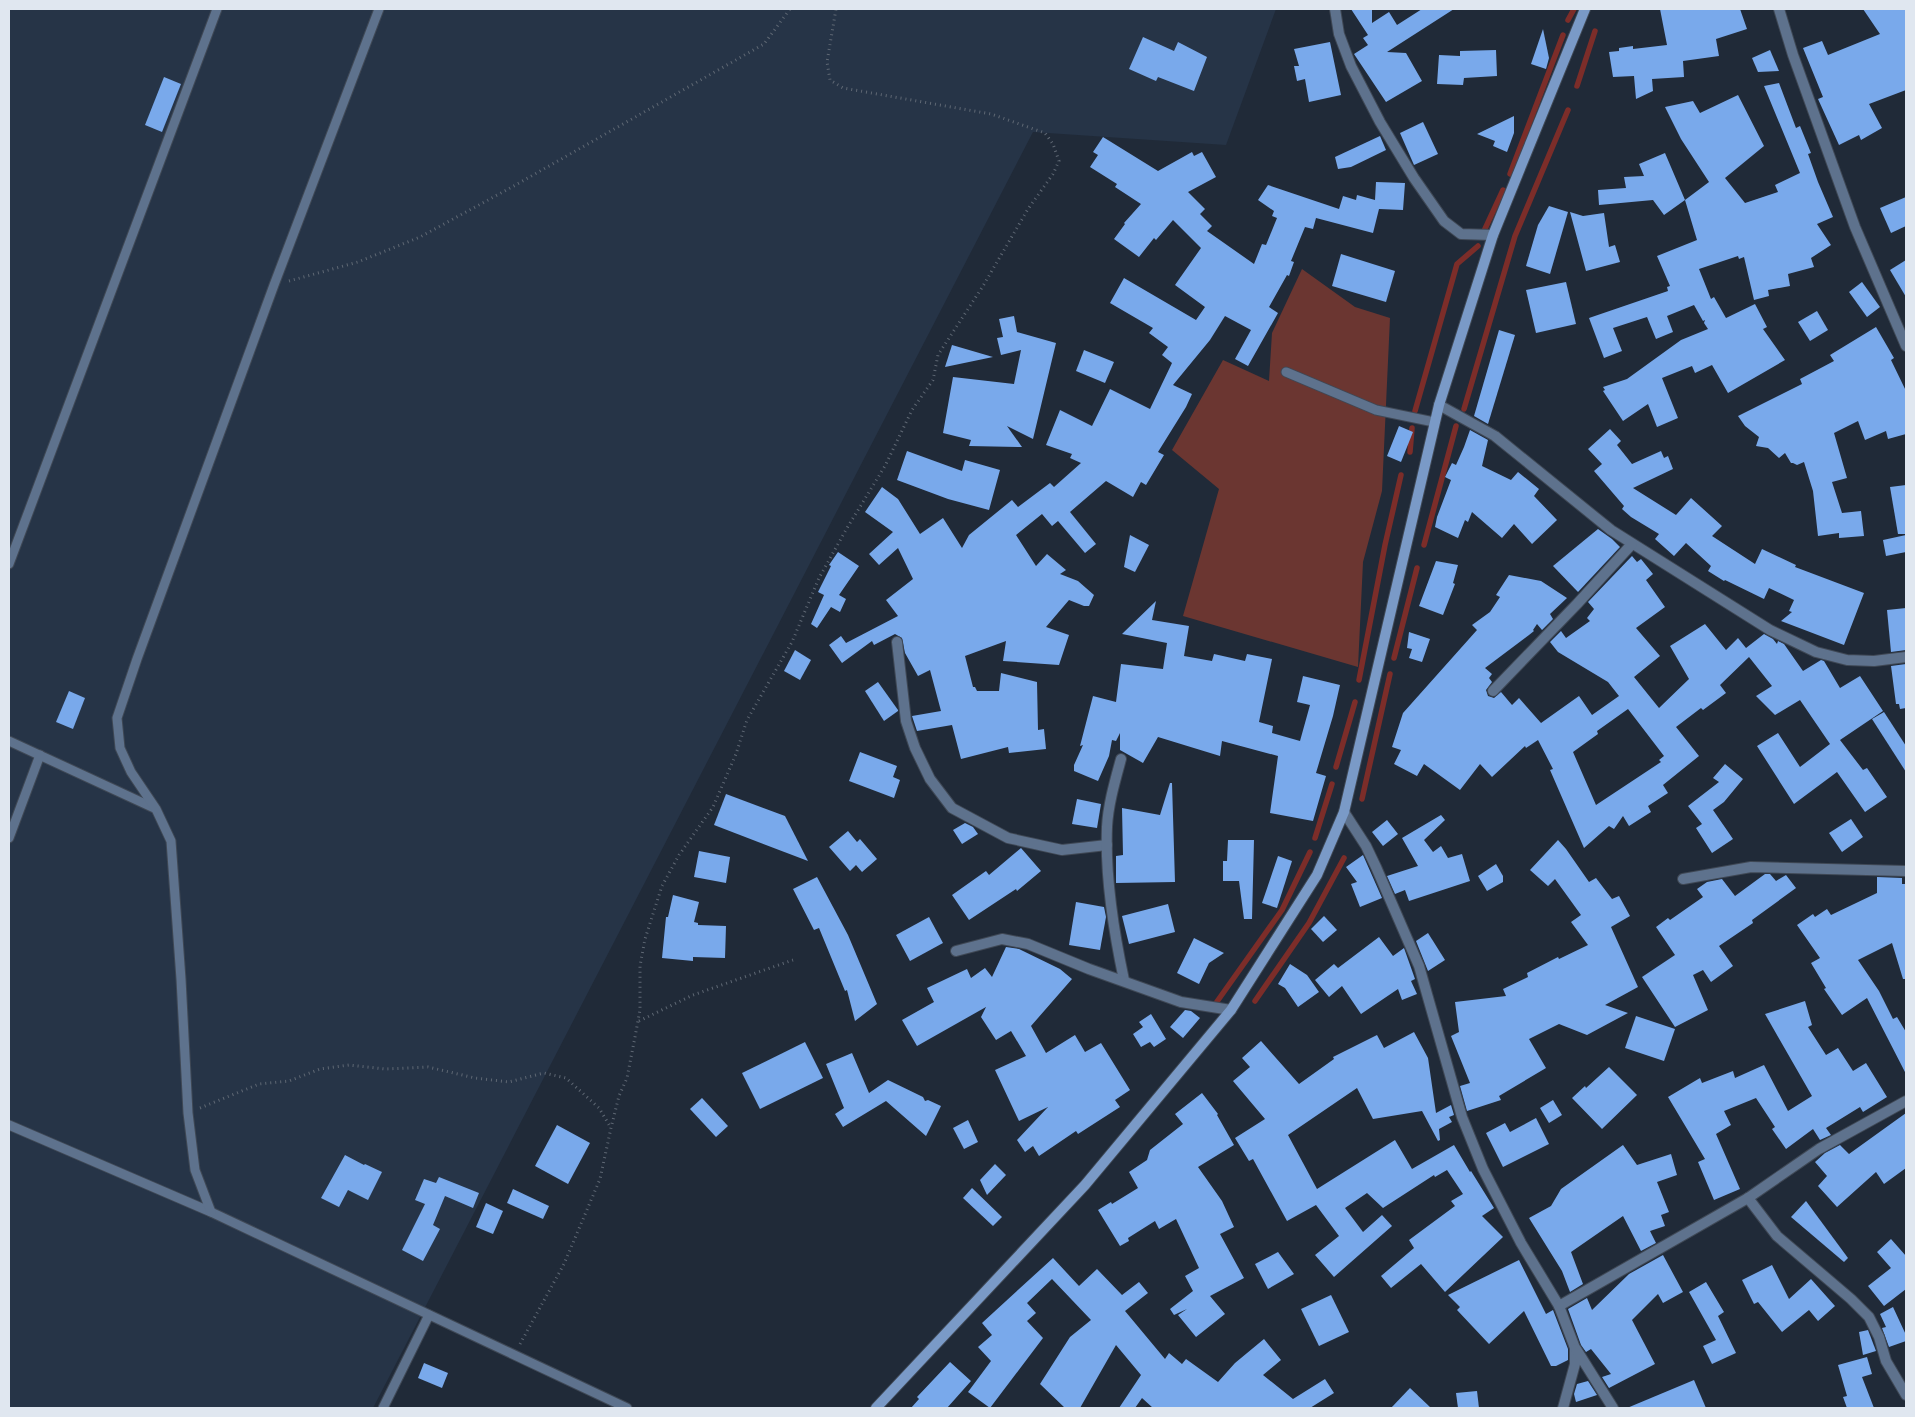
<svg xmlns="http://www.w3.org/2000/svg" width="1915" height="1417" viewBox="0 0 1915 1417" font-family="'Fira Sans Condensed',sans-serif">
<style>
.built{fill:#263447}
.green{fill:#6b3631}
.lines{fill:none;stroke-linecap:round;stroke-linejoin:round}
.stream{stroke:#7c2d29;stroke-width:5.5}
.building{fill:#79a9eb;fill-rule:evenodd}
.lane-casing{stroke:#3f4855;stroke-width:11}
.street-casing{stroke:#3f4855;stroke-width:12}
.secondary-casing{stroke:#3f4855;stroke-width:12}
.path{stroke:#5f6874;stroke-width:3;stroke-dasharray:1 4;stroke-linecap:butt}
.lane{stroke:#5e728d;stroke-width:9}
.street{stroke:#5e728d;stroke-width:10}
.secondary{stroke:#7a9ac7;stroke-width:10}
</style>
<rect width="100%" height="100%" fill="#202a38"/>
<path class="built" d="M9 9H1276L1226 145 1033 132 373 1408H9Z"/>
<path class="green" d="M1302 269 1355 307 1390 318 1382 491 1363 562 1358 667 1183 616 1219 489 1172 450 1223 360 1269 381 1272 333Z"/>
<g class="lines">
<g class="stream">
<path d="M1568 20 1574 9"/>
<path d="M1577 86 1595 31"/>
<path d="M1510 174 1563 35"/>
<path d="M1484 231 1503 190"/>
<path d="M1464 409 1515 236 1568 110"/>
<path d="M1415 411 1457 264 1478 246"/>
<path d="M1410 452 1412 428"/>
<path d="M1424 545 1456 426"/>
<path d="M1394 658 1417 568"/>
<path d="M1359 680 1385 545 1401 475"/>
<path d="M1336 767 1355 702"/>
<path d="M1362 799 1390 674"/>
<path d="M1315 838 1332 784"/>
<path d="M1255 1001 1309 923 1344 858"/>
<path d="M1216 1003 1282 910 1310 852"/>
</g>
</g>
<g class="building">
<path d="M1351 9H1372V23L1389 12 1397 25 1422 9H1454L1387 52 1406 53 1422 81 1386 102 1354 54 1368 45 1363 38 1368 35Z"/>
<path d="M1660 9H1740L1747 29 1716 39 1719 56 1683 61 1684 77 1652 79 1653 91 1636 99 1634 76 1613 77 1609 52 1619 51V48L1633 46V49L1667 45Z"/>
<path d="M1863 9H1906V90L1869 104 1882 128 1861 140 1859 135 1839 145 1818 99 1823 97 1803 48 1822 41 1828 55 1880 34Z"/>
<path d="M1543 29 1549 58 1546 69 1531 64Z"/>
<path d="M1143 37 1174 51 1178 42 1207 57 1194 91 1158 77 1156 81 1129 69Z"/>
<path d="M1330 42 1341 95 1309 102 1305 79 1297 81 1294 66H1299L1294 49Z"/>
<path d="M1496 50 1497 76 1464 78 1463 85 1437 84 1439 55 1460 56V51Z"/>
<path d="M1770 50 1779 71 1758 72 1752 58Z"/>
<path d="M164 77 181 84 162 132 145 125Z"/>
<path d="M1779 83 1796 128 1800 126 1811 153 1808 154 1818 182 1833 217 1817 224 1831 245 1811 258 1814 267 1788 274 1790 286 1768 290 1769 296 1754 300 1744 257 1739 259 1738 256 1699 269 1711 299 1714 297 1726 318 1755 304 1767 327 1763 329 1785 360 1728 393 1712 365 1695 373 1692 366 1662 378 1678 418 1657 427 1648 404 1623 421 1603 391 1605 390 1603 387 1627 379 1681 340 1708 329 1704 323 1705 320 1703 321 1694 305 1667 316 1673 332 1656 339 1647 317 1613 328 1622 351 1604 358 1589 318 1668 291 1667 287 1670 286 1657 256 1697 240 1685 200 1664 215 1653 200 1599 205 1598 190 1626 188 1624 177 1644 176 1639 164 1665 153 1685 200 1709 182 1681 139 1665 107 1693 101 1700 113 1738 95 1764 146 1725 178 1745 203 1778 192 1775 185 1800 173 1764 86Z"/>
<path d="M1514 116V133L1507 152 1493 146 1495 141 1477 134Z"/>
<path d="M1423 122 1438 154 1414 165 1400 133Z"/>
<path d="M1380 136 1386 150 1351 167 1338 169 1335 157Z"/>
<path d="M1103 137 1158 171 1192 152 1194 156 1202 152 1216 177 1188 192 1205 209 1200 214 1212 226 1207 231 1254 264 1262 244 1266 245 1277 218 1272 216 1274 211 1258 200 1268 185 1339 209 1343 196 1356 200 1357 195 1375 200 1376 182 1405 183 1403 210 1379 209 1373 233 1316 218 1313 229 1305 227 1291 261 1294 262 1289 276 1287 275 1269 307 1278 313 1248 366 1235 359 1251 330 1225 316 1210 340 1173 385 1192 394 1186 407 1158 452 1164 455 1146 485 1141 482 1133 497 1106 481 1070 512 1096 544 1085 553 1058 521 1052 526 1042 514 1016 535 1036 566 1047 554 1066 570 1060 574 1078 581 1094 595 1089 606H1084L1069 600 1046 627 1069 635 1059 665 1003 661 1006 641 965 656 973 687H975L977 691H999L1001 673 1037 682 1038 730 1044 729 1046 749 1009 753 1008 747 961 759 952 725 917 731 912 716 941 711 930 670 918 676 905 653 902 638 895 634 874 645 872 641 842 663 829 645 841 636 846 643 898 616 886 600 913 579 898 548 879 565 869 554 893 532 865 512 882 487 898 499 920 534 943 518 962 548 969 535 1012 500 1018 507 1050 483 1054 487 1081 463 1070 458 1072 454 1046 445 1060 410 1092 426 1110 389 1150 409 1172 363 1162 355 1168 347 1149 333 1153 328 1110 303 1124 278 1196 320 1205 307 1175 285 1201 248 1173 220 1156 240 1154 238 1139 257 1114 239 1125 224 1124 223 1141 204 1115 187 1117 184 1090 167 1098 155 1093 152Z"/>
<path d="M1906 197V226L1891 233 1880 208Z"/>
<path d="M1549 206 1568 212 1550 274 1526 266 1538 225Z"/>
<path d="M1570 212 1583 216 1604 213 1609 247 1615 245 1620 262 1586 271Z"/>
<path d="M1341 254 1395 271 1386 302 1332 286Z"/>
<path d="M1906 260V297L1890 270Z"/>
<path d="M1566 282 1576 324 1536 333 1526 290Z"/>
<path d="M1862 282 1880 307 1867 317 1849 292Z"/>
<path d="M1817 311 1828 330 1810 341 1798 322Z"/>
<path d="M1014 316 1017 332 1056 343 1033 439 1007 426 1022 447 969 446 971 440 943 433 953 377 1014 384 1021 350 1001 355 997 338 1003 337 999 319Z"/>
<path d="M1876 327 1894 358 1891 360 1906 391V434L1888 439 1886 431 1865 440 1858 421 1834 433 1847 478 1832 482 1842 513 1861 511 1864 536 1839 538V533L1818 536 1813 491 1804 462 1797 465 1793 463H1791L1785 453 1779 458 1768 448 1756 446 1759 437 1745 426 1738 416 1802 384 1800 379 1834 361 1830 355Z"/>
<path d="M1499 330 1515 335 1488 424 1474 416Z"/>
<path d="M952 345 993 357 945 367Z"/>
<path d="M1084 350 1114 362 1105 383 1076 371Z"/>
<path d="M1399 426 1413 432 1401 462 1387 456Z"/>
<path d="M1610 429 1621 441 1617 445 1632 464 1661 451 1664 458 1668 456 1673 469 1633 488 1676 515 1691 498 1722 526 1712 536 1755 564 1762 549 1796 565 1795 567 1864 593 1844 645 1781 621 1792 612 1789 611 1794 600 1769 588 1764 599 1725 580 1724 581 1708 571 1711 566 1686 543 1674 556 1655 539 1659 534 1631 517 1622 509 1624 506 1594 471 1602 464 1588 449Z"/>
<path d="M1470 430 1488 440 1482 466 1511 480 1518 472 1539 489 1534 496 1557 520 1532 544 1514 524 1502 538 1472 512 1468 522 1465 520 1458 538 1435 527 1437 517 1451 480 1445 477 1452 463 1456 465 1464 447Z"/>
<path d="M907 451 962 471 965 460 1000 470 989 510 948 499 897 480Z"/>
<path d="M1906 485V534H1898L1890 487Z"/>
<path d="M1598 529 1612 539 1620 547 1578 592 1553 566Z"/>
<path d="M1130 535 1149 545 1135 572 1124 567Z"/>
<path d="M1906 535V552L1886 556 1883 540Z"/>
<path d="M838 552 859 566 839 595 846 599 840 612 831 607 817 628 811 624 824 595 818 592 831 566 829 565Z"/>
<path d="M1632 556 1637 562 1641 559 1653 574 1646 580 1665 607 1636 628 1660 656 1634 677 1659 708 1689 679 1670 646 1705 624 1726 650 1738 638 1746 648 1764 634 1773 639 1777 644 1778 641 1784 644 1803 671 1821 660 1824 661 1840 688 1860 676 1883 711 1840 740 1863 770 1867 768 1887 797 1865 812 1837 772 1794 804 1757 746 1778 733 1800 767 1830 744 1800 700 1775 715 1756 696 1772 686 1749 657 1720 685 1726 693 1703 710 1701 708 1676 727 1699 756 1663 785 1668 793 1648 806 1651 812 1629 826 1623 816 1614 829 1609 826 1584 848 1550 770 1553 769 1538 740 1526 748 1525 746 1492 777 1480 764 1460 790 1424 764 1417 776 1394 764 1401 750 1392 747 1403 713 1477 630 1472 625 1490 612 1500 597 1496 595 1509 575 1541 581 1567 598 1550 614 1553 619 1542 630 1537 624 1533 630 1534 631 1529 635 1485 668 1492 674 1489 678 1492 682 1486 690 1488 696 1494 698 1501 692 1512 705 1519 698 1541 723 1579 696 1592 715 1619 696 1608 682 1558 652 1550 642 1561 631 1566 638 1590 621 1587 618 1594 609 1588 602ZM1628 709 1664 756 1659 760 1661 762 1596 805 1573 752 1598 734 1597 731Z"/>
<path d="M1436 561 1458 565 1453 583 1455 584 1443 615 1419 606Z"/>
<path d="M1156 601 1152 620 1189 626 1184 656 1212 661 1214 654 1245 661 1247 654 1272 659 1259 722 1273 726 1272 733 1300 741 1310 705 1297 702 1303 676 1340 685 1333 716 1316 773 1326 776 1313 821 1270 813 1278 756 1222 741 1220 756 1158 737 1143 763 1120 750V733L1116 741 1112 740 1109 756 1098 781 1074 771V765L1083 745 1080 746 1093 696 1116 702 1121 664 1163 669 1167 643 1122 634Z"/>
<path d="M1906 608V650L1891 652 1887 610Z"/>
<path d="M1409 632 1430 639 1422 662 1409 658 1412 649 1407 648Z"/>
<path d="M795 650 811 660 800 680 784 671Z"/>
<path d="M1906 664V708L1900 709 1899 704H1896L1891 666Z"/>
<path d="M878 682 898 710V711L884 721 865 691Z"/>
<path d="M69 691 85 698 73 729 56 722Z"/>
<path d="M1884 712 1906 746V772L1872 719Z"/>
<path d="M860 752 897 766 893 777 900 780 894 798 849 781Z"/>
<path d="M1725 764 1743 779 1724 802 1713 810 1733 839 1712 853 1696 828 1702 824 1688 806 1719 782 1713 778Z"/>
<path d="M1170 783H1172L1175 882 1116 883V856L1123 855 1122 808 1160 815Z"/>
<path d="M726 794 785 816 808 861 714 825Z"/>
<path d="M1077 799 1101 804 1097 828 1072 824Z"/>
<path d="M1441 815 1445 820 1424 840 1433 852 1441 846 1448 858 1462 854 1470 881 1409 901 1405 890 1395 894 1387 876 1418 866 1402 838Z"/>
<path d="M1851 819 1863 837 1842 852 1829 833Z"/>
<path d="M1387 820 1398 834 1383 846 1372 832Z"/>
<path d="M965 823 973 827 978 834 962 844 953 830Z"/>
<path d="M848 831 857 842 860 839 877 859 862 872 856 865 850 871 829 847Z"/>
<path d="M1228 840H1254L1252 919H1244L1239 881H1223V861H1227Z"/>
<path d="M1558 840 1566 849 1589 882 1596 878 1612 899 1619 896 1630 916 1611 927 1638 987 1605 1005 1628 1013 1587 1035 1559 1024 1529 1039 1546 1068 1499 1096 1501 1100 1467 1111 1460 1086 1470 1083 1451 1036 1459 1032 1455 1002 1506 996 1503 989 1528 977 1527 973 1558 957 1559 959 1588 945 1571 922 1581 915 1555 879 1548 886 1530 870Z"/>
<path d="M1021 848 1041 871 1017 891 1016 889 969 920 952 895 986 871 989 875Z"/>
<path d="M699 851 730 857 726 883 694 877Z"/>
<path d="M1363 855 1382 898 1360 907 1351 884 1357 882 1346 867Z"/>
<path d="M1278 856 1292 861 1277 908 1262 903Z"/>
<path d="M1496 864 1503 876V882L1487 891 1478 876Z"/>
<path d="M1765 874H1770L1776 881 1786 875 1796 888 1752 920 1753 923 1719 946 1733 966 1711 982 1703 970 1693 975 1708 1010 1675 1027 1642 977 1675 955 1656 927 1668 918 1670 920 1703 897 1697 889 1707 882 1722 879 1735 896Z"/>
<path d="M817 877 848 935 877 1004 855 1021 847 990 845 991 819 928 814 930 793 889Z"/>
<path d="M1877 877 1902 878V884H1906V979H1903L1892 943 1858 960 1879 991 1893 1019 1897 1017 1906 1032V1074L1867 998 1842 1015 1824 989 1826 988 1811 963 1820 958 1797 925 1813 914 1815 917 1827 909 1831 915 1877 893Z"/>
<path d="M673 895 699 902 694 922 698 923V925L726 926 725 958 693 957V961L662 958 666 917H668Z"/>
<path d="M1076 902 1104 907 1106 917 1100 950 1069 945Z"/>
<path d="M1168 904 1175 932 1129 944 1122 916Z"/>
<path d="M1324 916 1337 930 1323 942 1311 929Z"/>
<path d="M929 917 943 943 910 961 896 935Z"/>
<path d="M1428 933 1445 960 1428 971 1416 941Z"/>
<path d="M1379 937 1393 956 1404 948 1415 979 1411 981 1417 994 1402 1000 1398 989 1361 1014 1342 986 1329 997 1315 980 1334 964 1338 968Z"/>
<path d="M1194 938 1224 953 1209 963 1199 984 1177 973Z"/>
<path d="M1006 947 1019 949 1060 969 1072 979 1031 1026 1046 1053 1075 1035 1085 1052 1101 1043 1130 1090 1115 1100 1120 1107 1078 1134 1076 1131 1039 1156 1033 1146 1025 1152 1017 1140 1048 1107 1019 1121 995 1070 1026 1056 1011 1031 996 1040 981 1017 986 1007 917 1046 902 1020 934 1002 927 988 967 969 971 978 985 968 992 977Z"/>
<path d="M1290 964 1307 975 1319 992 1298 1007 1285 988 1278 984Z"/>
<path d="M1805 1001 1812 1025 1808 1027 1826 1055 1838 1048 1853 1071 1866 1063 1887 1097 1863 1112 1860 1107 1826 1128 1831 1135 1820 1140 1813 1129 1786 1149 1772 1129 1775 1127 1756 1098 1724 1111 1731 1125 1716 1134 1740 1189 1714 1200 1698 1162 1705 1159 1668 1097 1700 1078 1702 1083 1733 1071 1735 1078 1764 1065 1788 1111 1812 1096 1765 1014Z"/>
<path d="M1185 1010 1191 1011 1200 1018 1183 1038 1170 1027Z"/>
<path d="M1151 1014 1166 1039 1154 1047 1150 1042 1141 1047 1133 1034 1143 1027 1139 1022Z"/>
<path d="M1636 1016 1675 1029 1664 1061 1625 1048Z"/>
<path d="M1414 1032 1428 1058 1436 1113 1451 1105 1454 1115 1449 1117 1452 1122 1439 1129 1440 1140 1438 1141 1422 1111 1373 1119 1357 1088 1288 1135 1317 1189 1395 1140 1412 1169 1454 1145 1470 1172 1471 1171 1494 1208 1482 1216 1503 1237 1445 1292 1421 1264 1391 1288 1381 1276 1414 1248 1409 1240 1455 1206 1451 1201 1463 1194 1447 1170 1435 1177 1434 1175 1383 1208 1367 1193 1345 1208 1363 1232 1382 1215 1392 1226 1334 1277 1315 1255 1339 1236 1316 1205 1287 1221 1253 1159 1249 1161 1235 1138 1265 1119 1233 1081 1250 1067 1242 1058 1261 1041 1299 1084 1334 1059 1333 1057 1377 1035 1384 1048Z"/>
<path d="M805 1042 823 1078 760 1109 742 1073Z"/>
<path d="M852 1053 869 1093 888 1080 923 1097 925 1101 928 1100 941 1106 926 1136 886 1101 843 1127 835 1114 844 1108 826 1064Z"/>
<path d="M1609 1067 1637 1095 1602 1129 1572 1098 1585 1086 1586 1088Z"/>
<path d="M1202 1093 1218 1114 1217 1115 1234 1145 1198 1167 1222 1201 1234 1227 1220 1234 1244 1278 1210 1296 1225 1314 1196 1337 1178 1315 1187 1309 1174 1315 1170 1309 1193 1291 1185 1276 1199 1268 1176 1219 1159 1229 1155 1221 1128 1238 1129 1241 1120 1246 1098 1210 1111 1202 1112 1204 1138 1188 1129 1172 1147 1160 1150 1150 1183 1124 1175 1114Z"/>
<path d="M702 1098 728 1126 716 1137 690 1109Z"/>
<path d="M1553 1100 1562 1115 1549 1123 1540 1108Z"/>
<path d="M1906 1113V1168L1884 1184 1876 1172 1837 1207 1818 1186 1827 1176 1815 1162 1825 1153 1840 1145 1849 1154Z"/>
<path d="M1536 1118 1549 1144 1503 1167 1486 1133 1505 1123 1510 1132Z"/>
<path d="M968 1120 978 1142 964 1149 953 1128Z"/>
<path d="M557 1125 590 1143 568 1184 535 1166Z"/>
<path d="M1623 1145 1637 1165 1671 1154 1677 1175 1657 1182 1669 1212 1661 1215 1665 1226 1650 1231 1656 1243 1641 1251 1623 1216 1571 1252 1583 1284 1570 1292 1562 1271 1529 1218 1551 1206 1561 1189Z"/>
<path d="M345 1155 364 1165 365 1164 382 1172 368 1200 348 1190 339 1207 321 1198Z"/>
<path d="M995 1164 1006 1175 987 1195 980 1180Z"/>
<path d="M439 1177 479 1193 473 1208 445 1196 433 1225 440 1229 423 1261 402 1250 425 1204 415 1200 424 1179 436 1183Z"/>
<path d="M972 1188 1002 1217 993 1226 963 1198Z"/>
<path d="M513 1189 549 1206 543 1219 507 1203Z"/>
<path d="M1806 1201 1848 1258 1844 1262 1791 1217Z"/>
<path d="M486 1203 503 1211 493 1234 476 1227Z"/>
<path d="M1891 1239 1906 1256V1289L1884 1306 1868 1286 1891 1268 1877 1252Z"/>
<path d="M1278 1252 1294 1274 1268 1289 1255 1264Z"/>
<path d="M1663 1255 1683 1292 1663 1303 1658 1294 1632 1320 1655 1364 1609 1388 1602 1377 1611 1374 1591 1349 1586 1352 1581 1345 1568 1309 1587 1298 1592 1310 1629 1274Z"/>
<path d="M1053 1258 1079 1286 1097 1269 1122 1295 1139 1282 1148 1293 1125 1311 1165 1359 1169 1353 1182 1364 1186 1359 1218 1382 1235 1363 1264 1339 1281 1360 1263 1375 1293 1399 1325 1379 1334 1393 1310 1408H1153L1142 1398 1135 1408H1119L1141 1375 1116 1345 1080 1408H1065L1040 1384 1070 1337 1091 1320 1052 1279 1027 1303 1036 1313 1027 1321 1043 1338 990 1408 968 1392 991 1361 978 1347 992 1335 982 1323Z"/>
<path d="M1519 1260 1546 1314 1553 1310 1568 1349V1360L1556 1366H1551L1524 1311 1489 1344 1457 1310 1460 1307 1448 1295Z"/>
<path d="M1772 1265 1789 1299 1811 1279 1835 1306 1818 1321 1809 1310 1782 1332 1758 1302 1754 1304 1742 1280Z"/>
<path d="M1706 1282 1724 1312 1718 1316 1736 1353 1712 1364 1703 1346 1716 1340 1689 1292Z"/>
<path d="M1331 1295 1349 1332 1319 1346 1301 1309Z"/>
<path d="M1893 1307 1906 1335V1341L1889 1347 1882 1328 1886 1327 1880 1314Z"/>
<path d="M1868 1330 1876 1351 1863 1355 1859 1332Z"/>
<path d="M1867 1357 1872 1374 1862 1377 1874 1408H1847L1843 1397 1847 1396 1838 1365Z"/>
<path d="M950 1362 971 1381 947 1408H911L919 1399 917 1397Z"/>
<path d="M424 1363 448 1373 442 1388 418 1378Z"/>
<path d="M1694 1380 1706 1408H1627Z"/>
<path d="M1588 1381 1597 1395 1576 1402 1574 1394 1577 1384Z"/>
<path d="M1410 1388 1431 1408H1391Z"/>
<path d="M1477 1391 1479 1408H1458L1456 1393Z"/>
</g>
<g class="lines">
<g class="lane-casing">
<g id="lane">
<path d="M1286 372 1376 410 1434 422"/>
<path d="M9 564 217 9"/>
<path d="M9 741 154 808"/>
<path d="M9 838 40 755"/>
<path d="M9 1125 211 1212 627 1408"/>
<path d="M211 1212 195 1170 188 1113 181 979 171 841 156 809 131 772 120 748 117 718 137 659 274 285 379 9"/>
<path d="M383 1408 429 1315"/>
</g>
</g>
<g class="street-casing">
<g id="street">
<path d="M1335 9 1339 34 1351 66 1380 122 1414 178 1444 221 1461 234 1493 235"/>
<path d="M1779 9 1793 55 1855 227 1906 346"/>
<path d="M1439 405 1495 436 1611 530 1770 630 1816 652 1847 660 1874 661 1906 657"/>
<path d="M897 642 906 721 915 748 930 779 952 808 1008 838 1062 850 1107 845"/>
<path d="M1493 691 1577 604 1632 544"/>
<path d="M1121 759C1115 781 1108 805 1107 827 1105 876 1114 933 1124 980"/>
<path d="M1344 812 1366 846 1376 867 1419 966 1462 1117 1483 1169 1521 1243 1559 1306 1575 1348V1364L1563 1408"/>
<path d="M1683 879 1751 867 1906 871"/>
<path d="M956 951 1002 939 1028 944 1089 969 1181 1002 1231 1010"/>
<path d="M1748 1198 1777 1236 1851 1299 1869 1317 1879 1337 1886 1361 1906 1395"/>
<path d="M1559 1306 1748 1198 1819 1149 1906 1101"/>
<path d="M1576 1349 1613 1408"/>
</g>
</g>
<g class="secondary-casing">
<path id="secondary" d="M876 1408 1085 1185 1231 1010 1317 875 1344 812 1439 405 1493 235 1585 9"/>
</g>
<g class="path">
<path d="M289 281 358 262 420 237 512 187 764 44 790 9"/>
<path d="M639 1021 693 995 793 960"/>
<path d="M200 1108 259 1084 289 1081 320 1069 349 1065 385 1069 428 1067 475 1078 509 1082 544 1073 566 1078 599 1108 611 1128"/>
<path d="M520 1344 564 1264 600 1179 611 1128 619 1096 627 1078 635 1037 640 1010V966L645 939 662 886 679 855 713 807 736 754 747 720 792 642 819 578 847 528 885 466 912 410 933 380 938 355 983 286 1028 209 1053 174 1059 161 1053 144 1045 133 991 114 843 88 830 80 827 62 836 9"/>
</g>
<use href="#lane" class="lane"/>
<use href="#street" class="street"/>
<use href="#secondary" class="secondary"/>
</g>
<rect width="1915" height="1417" fill="none" stroke="#e0e7f0" stroke-width="20"/>
</svg>
